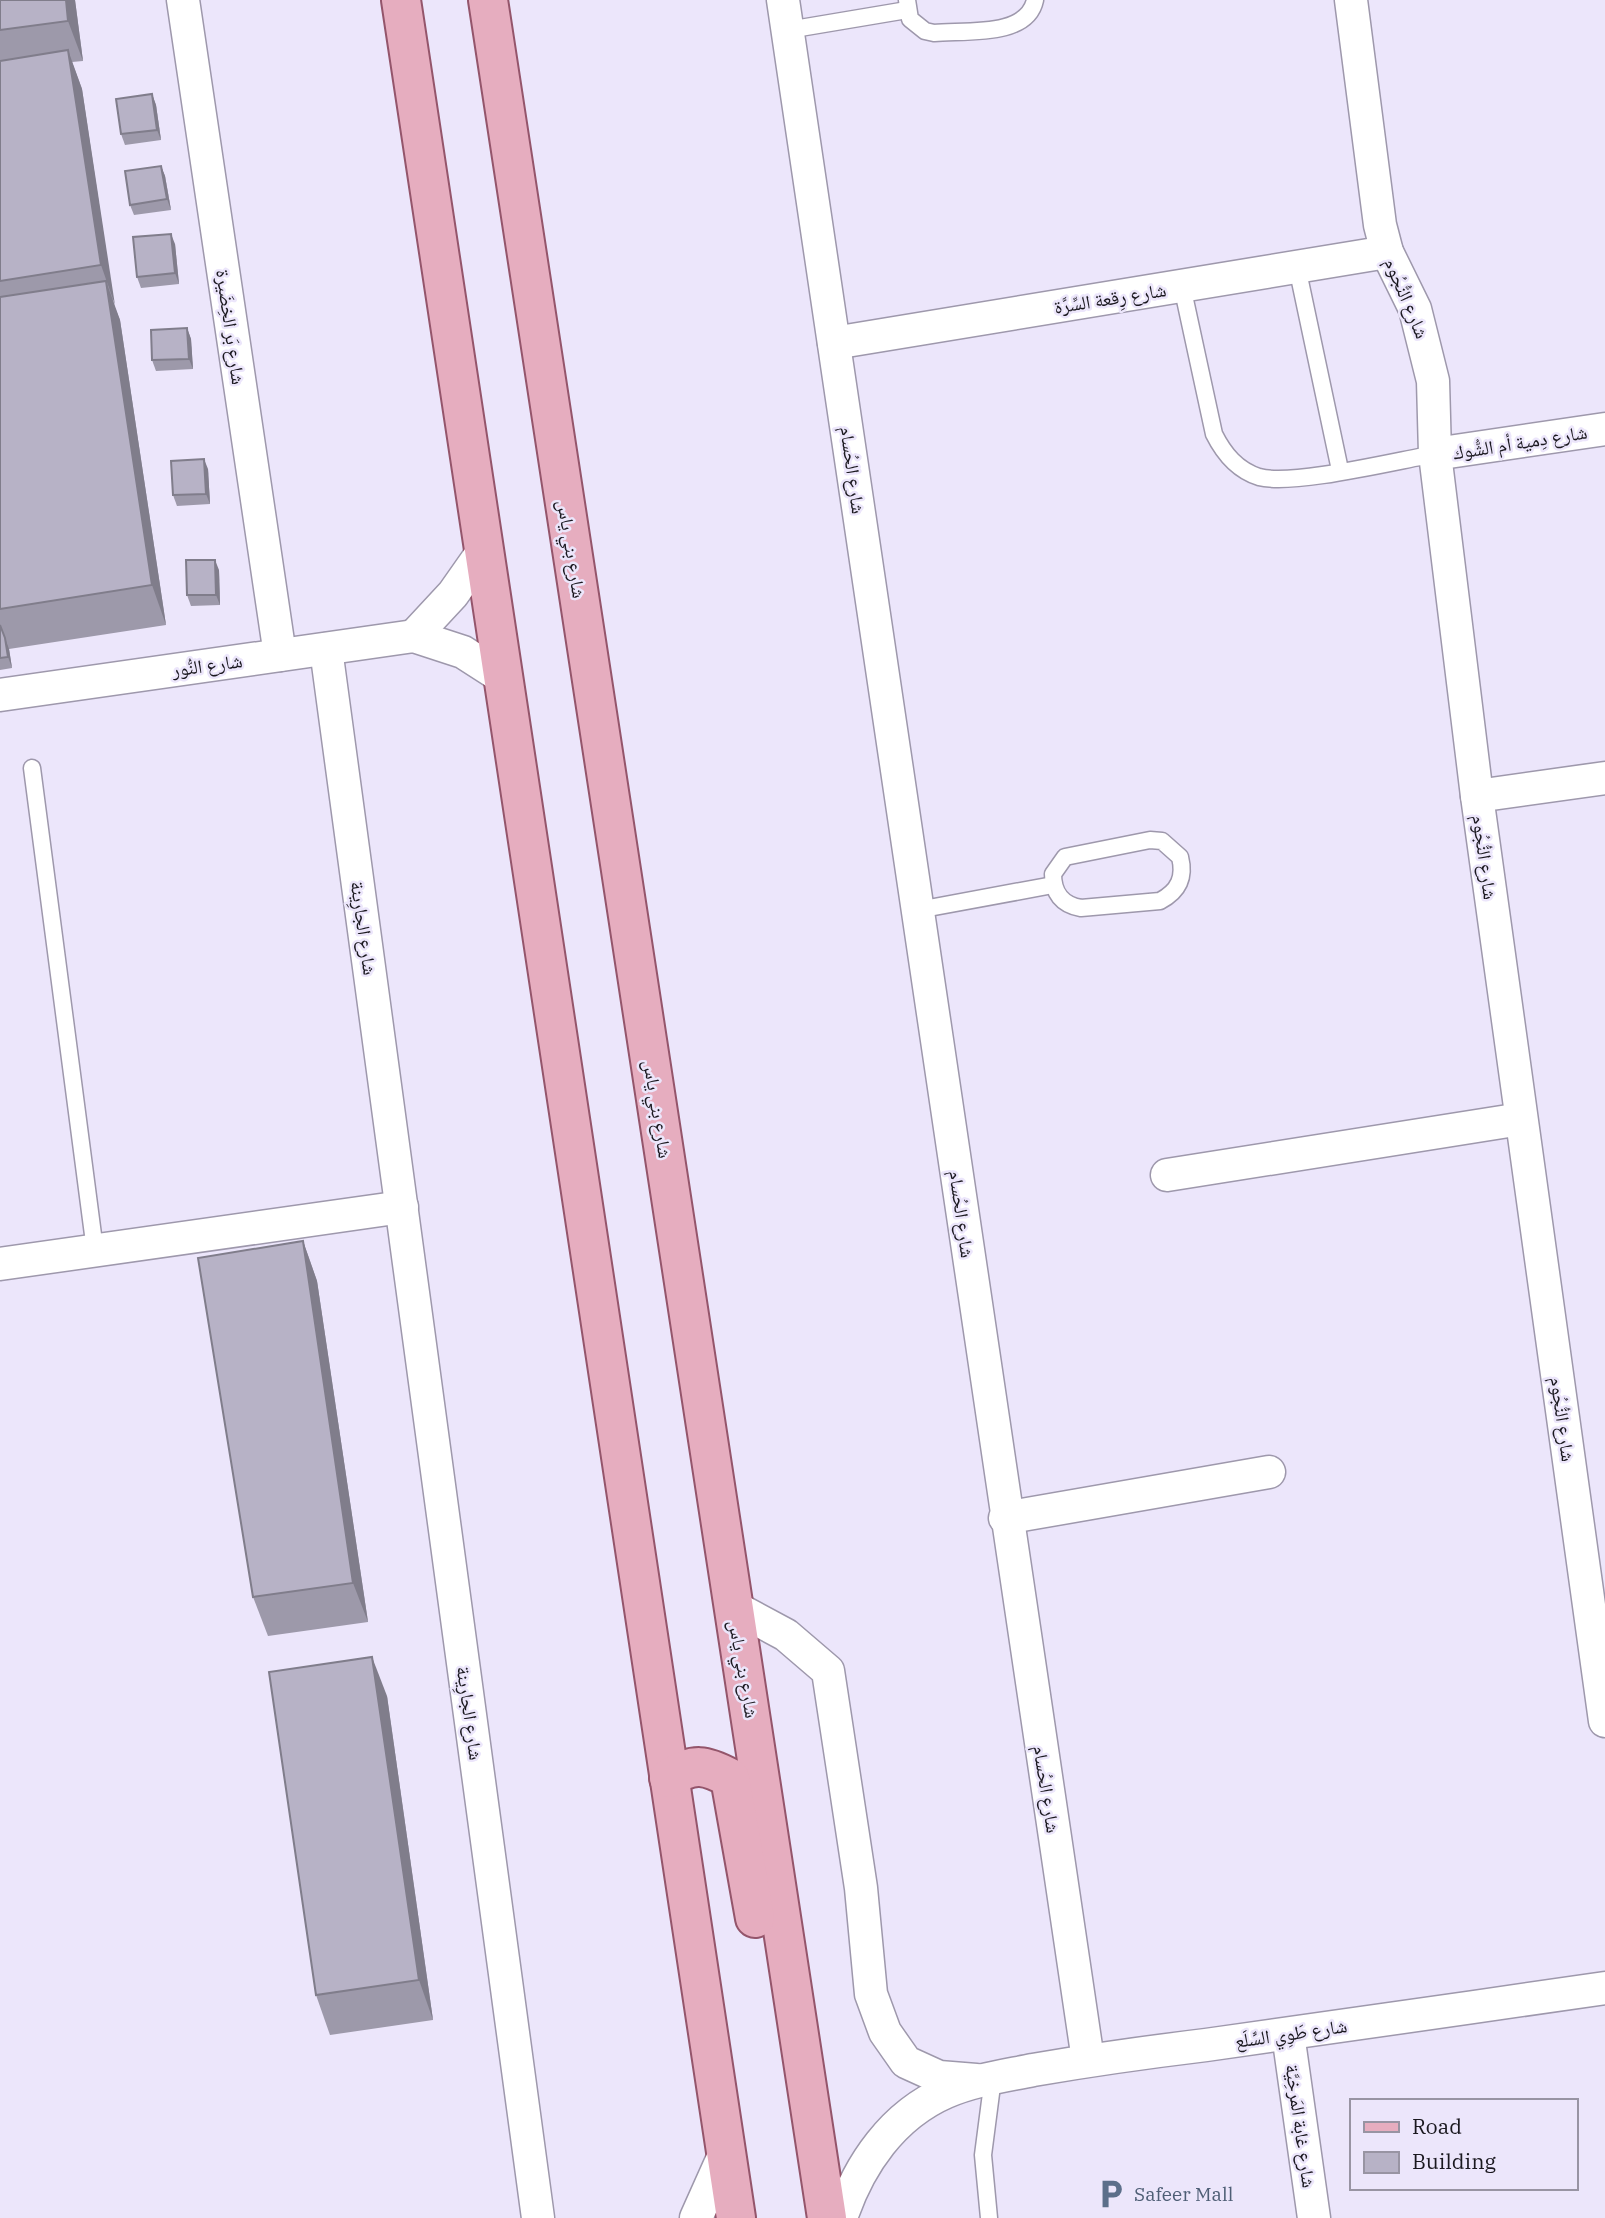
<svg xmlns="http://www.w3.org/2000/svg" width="1605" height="2218" viewBox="0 0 1605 2218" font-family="'IBM Plex Serif','Noto Naskh Arabic',serif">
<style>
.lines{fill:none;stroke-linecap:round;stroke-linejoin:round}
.service-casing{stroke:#9e98ac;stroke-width:19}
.minor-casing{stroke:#9e98ac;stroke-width:35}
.primary-casing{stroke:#94556b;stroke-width:42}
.service{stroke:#fff;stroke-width:16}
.minor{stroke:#fff;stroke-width:32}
.primary{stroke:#e6adbf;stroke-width:38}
.wall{fill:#9d99aa}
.shaded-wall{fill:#807d8b}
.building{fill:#b7b2c6;stroke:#807d8b;stroke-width:2}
.labels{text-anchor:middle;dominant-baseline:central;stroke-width:5;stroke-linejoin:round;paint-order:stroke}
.street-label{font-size:19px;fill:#1a181f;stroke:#ece6fb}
.service-label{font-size:19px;fill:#4e5e75;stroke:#ece6fb;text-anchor:start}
</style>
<rect width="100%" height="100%" fill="#ece6fb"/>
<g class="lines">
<g class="service-casing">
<g id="service">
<path d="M907 0 910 19 925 31 934 33C964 30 1027 38 1035 0"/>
<path d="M788 30 907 10"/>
<path d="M1297 267 1340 470"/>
<path d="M1182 286 1214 434C1224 454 1237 470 1259 477 1293 486 1395 461 1435 454"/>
<path d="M32 768 95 1250"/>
<path d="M1150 840 1162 841 1180 857C1185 877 1179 891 1160 901L1081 908C1062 905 1053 893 1053 874L1065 857Z"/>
<path d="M918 910 1053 885"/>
<path d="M989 2218 983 2155 993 2078"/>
</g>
</g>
<g class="minor-casing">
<g id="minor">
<path d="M183 0 280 655"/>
<path d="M783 0 1088 2060"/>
<path d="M1351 0 1380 225 1387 252 1415 309 1433 381 1435 454 1477 796 1605 1721"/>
<path d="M834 343 1387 252"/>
<path d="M1435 454 1605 429"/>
<path d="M414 636 453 594 486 547"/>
<path d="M326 649 538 2218"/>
<path d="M0 695 414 636 463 652 505 679"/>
<path d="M1477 796 1605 778"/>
<path d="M1167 1175 1521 1119"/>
<path d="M0 1264 402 1207"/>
<path d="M1005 1518 1269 1472"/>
<path d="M734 1607 786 1635 828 1671 861 1888 871 1994 885 2032 906 2062 939 2077 976 2080"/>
<path d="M1288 2034 1314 2218"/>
<path d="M696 2218 726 2151"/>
<path d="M841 2218C859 2164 893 2115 946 2092 974 2080 1004 2076 1033 2070 1091 2060 1148 2052 1206 2045 1339 2027 1472 2007 1605 1988"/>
</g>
</g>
<g class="primary-casing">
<g id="primary">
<path d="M401 0 736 2218"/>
<path d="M488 0 827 2218"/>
<path d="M669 1778C694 1762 706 1765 730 1778L755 1918"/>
</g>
</g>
<use href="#service" class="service"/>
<use href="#minor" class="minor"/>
<use href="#primary" class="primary"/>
</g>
<g class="wall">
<path d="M0 0H75L83 61 72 62 82 89 114 305 120 320 166 625 9 649 12 668 0 670Z"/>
<path d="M152 94 156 105 161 140 125 145 121 134Z"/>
<path d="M161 166 165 176 171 210 134 215 130 205Z"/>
<path d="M175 244 179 284 141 288 137 277Z"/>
<path d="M187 328 191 339 193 369 156 371 152 360Z"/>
<path d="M208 469 210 504 177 506 173 495Z"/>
<path d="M219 570 220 605 191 606 187 595Z"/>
<path d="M303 1241 317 1281 368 1622 268 1636 253 1597Z"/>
<path d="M387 1696 433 2020 330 2035 316 1995Z"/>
</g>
<g class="shaded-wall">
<path d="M66 0H75L83 61 68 21Z"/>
<path d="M68 50 82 89 115 305 101 265Z"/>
<path d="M152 94 156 105 161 140 157 130Z"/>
<path d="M161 166 165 176 171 210 167 199Z"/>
<path d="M171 234 175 244 179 284 175 273Z"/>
<path d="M106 281 120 320 166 625 152 585Z"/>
<path d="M187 328 191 339 193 369 189 359Z"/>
<path d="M204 459 208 469 210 504 206 494Z"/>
<path d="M215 560 219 570 220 605 216 595Z"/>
<path d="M5 638 9 649 12 668 8 657Z"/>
<path d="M303 1241 317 1281 368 1622 353 1583Z"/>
<path d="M372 1657 387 1696 433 2020 419 1980Z"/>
</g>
<g class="building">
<path d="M0 0H66L68 21 0 30Z"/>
<path d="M68 50 101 265 0 281V61Z"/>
<path d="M152 94 157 130 121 134 116 99Z"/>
<path d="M161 166 167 199 130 205 125 171Z"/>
<path d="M171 234 175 273 137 277 133 237Z"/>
<path d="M106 281 152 585 0 609V297Z"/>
<path d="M187 328 189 359 152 360 151 330Z"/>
<path d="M204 459 206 494 173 495 171 461Z"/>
<path d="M186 560H215L216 595H187Z"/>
<path d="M0 625 5 638 8 657 0 658Z"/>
<path d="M303 1241 353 1583 253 1597 198 1258Z"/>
<path d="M372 1657 419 1980 316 1995 269 1672Z"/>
</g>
<defs>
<g id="parking-bare" transform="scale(2.415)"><path d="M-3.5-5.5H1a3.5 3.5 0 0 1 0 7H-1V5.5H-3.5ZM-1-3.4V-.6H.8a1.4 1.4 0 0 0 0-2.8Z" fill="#5c6f8a" stroke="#ece6fb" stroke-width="2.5" paint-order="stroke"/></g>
</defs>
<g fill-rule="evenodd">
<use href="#parking-bare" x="1111" y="2194"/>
</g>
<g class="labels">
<g class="street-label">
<text transform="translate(1110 298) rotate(-9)">شارع رِقعة السِّرَّة</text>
<text transform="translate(1407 298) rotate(67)">شارع النُّجُوم</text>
<text transform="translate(231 327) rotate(82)">شارع بَر الخِضَيرة</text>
<text transform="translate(1520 442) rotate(-9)">شارع دِمية أم الشُّوك</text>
<text transform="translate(853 470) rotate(82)">شارع الحُسام</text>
<text transform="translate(572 549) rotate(81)">شارع بني ياس</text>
<text transform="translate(207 665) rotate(-8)">شارع النُّور</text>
<text transform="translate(1485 857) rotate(82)">شارع النُّجُوم</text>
<text transform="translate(364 928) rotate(82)">شارع الجارِينة</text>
<text transform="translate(658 1109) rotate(81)">شارع بني ياس</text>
<text transform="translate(962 1214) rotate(82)">شارع الحُسام</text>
<text transform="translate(1563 1419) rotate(82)">شارع النُّجُوم</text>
<text transform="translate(744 1669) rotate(80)">شارع بني ياس</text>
<text transform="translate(470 1713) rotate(82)">شارع الجارِينة</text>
<text transform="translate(1047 1789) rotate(81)">شارع الحُسام</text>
<text transform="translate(1291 2033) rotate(-8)">شارع طَوِي السِّلَع</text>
<text transform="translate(1301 2126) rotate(82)">شارع غابة المَرخِيَّة</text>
</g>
<g class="service-label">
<text x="1134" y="2194">Safeer Mall</text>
</g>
</g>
<rect x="1350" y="2099" width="228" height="91" fill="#ece6fb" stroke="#9894a3" stroke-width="2"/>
<rect x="1364" y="2122" width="35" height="10" fill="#e6adbf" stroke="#9894a3" stroke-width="2"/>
<text x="1412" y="2134" font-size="21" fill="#1a181f">Road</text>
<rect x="1364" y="2152" width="35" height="21" fill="#b7b2c6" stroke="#9894a3" stroke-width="2"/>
<text x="1412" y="2169" font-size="21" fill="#1a181f">Building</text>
</svg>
